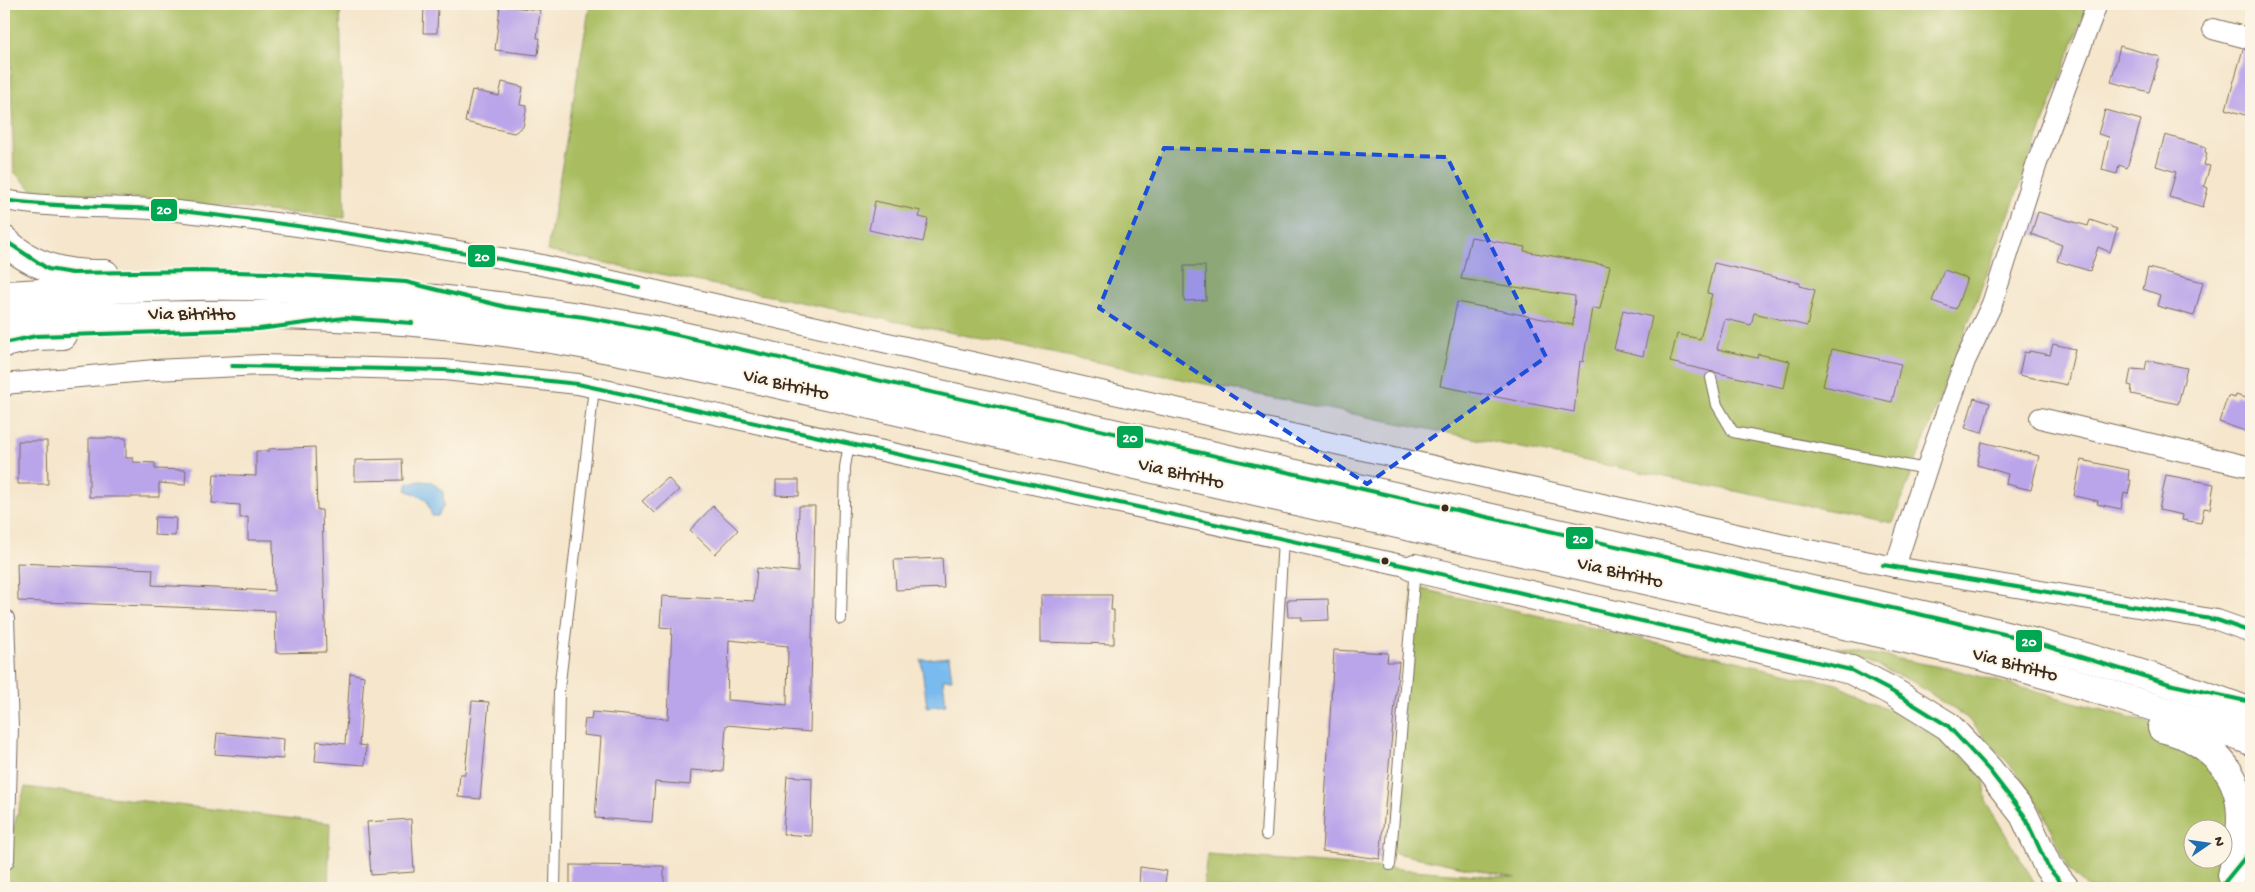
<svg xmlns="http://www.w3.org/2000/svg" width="2255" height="892" viewBox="0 0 2255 892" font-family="'Gochi Hand',sans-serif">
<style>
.green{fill:#a9bd61;stroke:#727440;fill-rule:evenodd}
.water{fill:#79bbee;stroke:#5a7286}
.building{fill:#bba5ea;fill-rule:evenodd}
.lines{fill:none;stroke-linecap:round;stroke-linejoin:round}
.service-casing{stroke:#7c6c5b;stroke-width:12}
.minor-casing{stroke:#7c6c5b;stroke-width:22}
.trunk-casing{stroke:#7c6c5b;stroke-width:30}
.service{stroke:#fff;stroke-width:10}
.minor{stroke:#fff;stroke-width:20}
.trunk{stroke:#fff;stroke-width:28}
.bus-1-casing{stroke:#fcf5e5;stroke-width:8}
.bus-1{stroke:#00a651;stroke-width:4}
.marked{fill:#1d4ed8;fill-opacity:0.2;stroke:#1d4ed8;stroke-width:4;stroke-dasharray:10 6;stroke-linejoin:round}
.bus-dot{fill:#3b2a1e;stroke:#fcf5e5;stroke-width:2}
.labels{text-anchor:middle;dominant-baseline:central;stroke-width:4;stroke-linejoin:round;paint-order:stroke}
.street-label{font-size:19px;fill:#3b2a1e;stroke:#fcf5e5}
.line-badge{stroke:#fcf5e5;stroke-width:2}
.badge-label{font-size:14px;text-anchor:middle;font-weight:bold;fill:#fff}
</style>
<rect width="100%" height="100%" fill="#fcf5e5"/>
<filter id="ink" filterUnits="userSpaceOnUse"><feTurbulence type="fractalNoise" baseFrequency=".02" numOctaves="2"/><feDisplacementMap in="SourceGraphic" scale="10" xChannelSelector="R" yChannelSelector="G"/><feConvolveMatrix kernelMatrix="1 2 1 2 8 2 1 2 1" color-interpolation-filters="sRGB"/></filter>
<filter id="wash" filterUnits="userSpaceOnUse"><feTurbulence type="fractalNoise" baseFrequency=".0096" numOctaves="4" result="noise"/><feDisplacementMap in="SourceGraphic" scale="20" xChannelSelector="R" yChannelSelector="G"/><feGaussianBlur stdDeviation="1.12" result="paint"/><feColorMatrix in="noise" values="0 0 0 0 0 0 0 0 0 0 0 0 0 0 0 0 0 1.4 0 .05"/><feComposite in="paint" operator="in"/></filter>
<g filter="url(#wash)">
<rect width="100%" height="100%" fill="#f5e6cc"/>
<g class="green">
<path d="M9 4H340L345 218 31 189 14 172Z"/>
<path d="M590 4H2088L1893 523 547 251Z"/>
<path d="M1413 587 1837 684 1900 715 1948 744 1984 774 1986 802 2038 888H1203L1207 854 1516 878 1391 852Z"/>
<path d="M1836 647 1956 670 2140 720 2193 739 2229 773 2232 875 2220 888H2088L2068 869 2042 809 2013 768 1967 718 1913 682ZM2192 830H2222V860H2192Z"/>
<path d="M25 787 330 823 328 888H4V862Z"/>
</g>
<g class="water">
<path d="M420 481 432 482 443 492 444 505 438 516H432L426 499 406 490 408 483Z"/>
<path d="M949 657 952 679H943L946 705 927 707 921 660Z"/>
</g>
<g id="blocks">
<g class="building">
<path d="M424 5 438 6 437 33H423Z"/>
<path d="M500 6 540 10 537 38H540L538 55 495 50Z"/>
<path d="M2120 46 2160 57 2149 92 2111 82Z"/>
<path d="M2243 49 2251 51V117L2226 109Z"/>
<path d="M502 82 523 87 520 105 527 106 523 127 514 133 465 122 472 90 499 96Z"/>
<path d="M2105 110 2141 120 2127 168 2119 165 2117 174 2102 170 2109 137 2098 134Z"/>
<path d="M2165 135 2206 147 2205 152 2207 153 2204 165 2210 166 2204 186 2208 188 2203 207 2169 197 2176 172 2156 166Z"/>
<path d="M875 201 921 211 919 217 928 219 923 242 869 230Z"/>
<path d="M2038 212 2088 226 2090 220 2117 229 2110 252 2098 247 2090 271 2057 261 2062 245 2031 234Z"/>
<path d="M1471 237 1525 247 1524 251 1610 266 1600 309 1592 308 1583 362 1580 361 1574 412 1440 386 1457 302 1573 325 1575 296 1461 279Z"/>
<path d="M1714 263 1800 283V286L1815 290 1807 326 1754 313 1751 325 1725 319 1717 349 1757 358 1758 354 1790 361 1784 388 1670 362 1677 334 1700 339 1712 294 1707 293Z"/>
<path d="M1184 266H1205L1206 300 1184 301Z"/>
<path d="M2148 268 2203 282 2194 316 2157 306 2160 295 2143 289Z"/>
<path d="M1944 270 1967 278 1956 309 1932 301Z"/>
<path d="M1623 310 1652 317 1643 356 1614 349Z"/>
<path d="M2053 344 2075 349 2067 385 2019 375 2024 352 2029 353V351L2050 355Z"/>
<path d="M1832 349 1901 364 1892 402 1823 386Z"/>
<path d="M2147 360 2187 368 2178 404 2131 394 2132 386 2128 385 2131 369 2145 370Z"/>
<path d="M2236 395 2251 400V433L2219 422 2228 396 2235 398Z"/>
<path d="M1974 398 1990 403 1982 433 1965 428Z"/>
<path d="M89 438H126V458H133V462L155 463V469L186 470 185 485 159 483V497H89Z"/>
<path d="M18 441H47L48 484H18Z"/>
<path d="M1982 442 2039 456 2031 490 2006 484 2008 474 1977 465Z"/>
<path d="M315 447 317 510H322L326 652 276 653 275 611 18 601 17 563 153 569 152 585 274 591 273 540H248V517L240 518V505L212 503 214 474 256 476V451H269V449Z"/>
<path d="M402 459 403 480 355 481V460Z"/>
<path d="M2081 460 2129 470 2128 480H2131L2128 494 2124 493 2121 509 2097 504 2098 501 2074 496Z"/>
<path d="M2166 475 2214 484 2210 509 2204 508 2201 523 2182 520 2183 515 2159 510Z"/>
<path d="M668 478 679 490 654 513 642 501Z"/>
<path d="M776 480H799V496L776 495Z"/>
<path d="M713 506 738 530 715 554 690 530Z"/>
<path d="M799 506H815L810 732 726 725 723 772 691 770 690 785 655 782 652 822 595 818 601 737 583 735 585 719 591 720 592 712 668 719 672 628 660 627 662 596 754 601 757 568 798 572ZM729 640 788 646 787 705 727 700Z"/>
<path d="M155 517 176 518 175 536 154 535Z"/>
<path d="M942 558 944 588 896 590 894 560Z"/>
<path d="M1041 595H1112L1111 610H1114V644L1041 642Z"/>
<path d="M1328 599 1329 620 1302 621V617H1288L1287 600Z"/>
<path d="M1334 650 1388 653 1387 662H1399L1380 859 1322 851Z"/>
<path d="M350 673 364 676 359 745 366 746 365 765 315 761 317 741 345 744Z"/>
<path d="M472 701 489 702 480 799 458 797 460 774H465Z"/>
<path d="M217 733 284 739 283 759 215 754Z"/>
<path d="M787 776 812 778 811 836 783 834Z"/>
<path d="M411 819 414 872 371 875 367 822Z"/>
<path d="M570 865 664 866V888H570Z"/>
<path d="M1140 867 1167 871 1164 888H1139Z"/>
</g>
</g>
</g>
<g filter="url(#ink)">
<use href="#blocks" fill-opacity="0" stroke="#7c6c5b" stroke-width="1"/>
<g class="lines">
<g class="service-casing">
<g id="service">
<path d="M1711 378 1717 405 1733 432 1926 469"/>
<path d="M841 619 845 467 849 444"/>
<path d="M1266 835 1283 539"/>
<path d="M1390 865 1415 569"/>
<path d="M555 888 559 691 594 388"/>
</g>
</g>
<g class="minor-casing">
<g id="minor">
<path d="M2213 29 2251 39"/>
<path d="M4 200C61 210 120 205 177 211 298 224 417 244 537 264L1780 544 1895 567 2217 620 2251 632"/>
<path d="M4 387V384L155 370 262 365 444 370 578 384 1415 568"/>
<path d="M2040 418 2251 467"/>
<path d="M1895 567 1932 452 1965 361 1992 304 2037 163 2097 4"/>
<path d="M4 619 8 728 4 860"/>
</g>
</g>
<g class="trunk-casing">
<g id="trunk">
<path d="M4 240C33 268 66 275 105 274"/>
<path d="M4 295C84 291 165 284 246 286 383 291 520 305 655 330L1936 618C2043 643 2149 673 2251 712"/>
<path d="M4 320C153 315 304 309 453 326 550 336 646 355 742 376L1977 655C2069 681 2162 707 2251 741"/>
<path d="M4 343 36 336 62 335"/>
<path d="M1415 568 1851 670 1893 692 1948 726 1989 770 2024 815 2048 867 2065 888"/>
<path d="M2162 728C2172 731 2185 734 2194 740 2249 772 2247 820 2232 875"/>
</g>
</g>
<use href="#service" class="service"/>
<use href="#minor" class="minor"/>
<use href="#trunk" class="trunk"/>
<g class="bus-1-casing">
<g id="bus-1">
<path d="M4 200C63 209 122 205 181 211 335 229 487 254 639 287"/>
<path d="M4 240 48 269 72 273 199 271 270 273 406 282 506 307 584 317 655 330 1936 618 2012 636 2173 685 2251 702"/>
<path d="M4 343 36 336 259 329 344 318 412 323"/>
<path d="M232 366 444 370 578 384 1415 568 1851 670 1893 692 1948 726 1989 770 2024 815 2048 867 2065 888"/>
<path d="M1883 565 2217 620 2251 632"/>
<path d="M2220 888 2251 850"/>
</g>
</g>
<use href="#bus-1" class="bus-1"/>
</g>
</g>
<path class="marked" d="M1164 148 1447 157 1546 357 1367 484 1099 308Z"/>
<g class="bus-dot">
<circle cx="1445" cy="508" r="4.5"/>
<circle cx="1385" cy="561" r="4.5"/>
</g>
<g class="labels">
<g class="street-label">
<text x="192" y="315">Via Bitritto</text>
<text transform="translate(786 386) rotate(13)">Via Bitritto</text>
<text transform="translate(1181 475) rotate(13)">Via Bitritto</text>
<text transform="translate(1620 574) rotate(13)">Via Bitritto</text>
<text transform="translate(2015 666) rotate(15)">Via Bitritto</text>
</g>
</g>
<g class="line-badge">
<rect x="150" y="198" width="28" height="24" rx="5" fill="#00a651"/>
<rect x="467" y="244" width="29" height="24" rx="5" fill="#00a651"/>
<rect x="1116" y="425" width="28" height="24" rx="5" fill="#00a651"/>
<rect x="1565" y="526" width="29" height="24" rx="5" fill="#00a651"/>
<rect x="2015" y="629" width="28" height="24" rx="5" fill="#00a651"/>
</g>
<g class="badge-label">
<text x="164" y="214">20</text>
<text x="482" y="261">20</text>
<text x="1130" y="442">20</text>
<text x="1580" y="543">20</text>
<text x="2029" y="646">20</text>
</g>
<rect width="2255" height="892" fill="none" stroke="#fcf5e5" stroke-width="20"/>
<g transform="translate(2208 844) rotate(77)"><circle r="24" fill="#fcf5e5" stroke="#afa495"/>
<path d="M0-4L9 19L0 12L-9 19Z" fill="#1f6fb2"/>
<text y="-8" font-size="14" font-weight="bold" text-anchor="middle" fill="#3b2a1e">N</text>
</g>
</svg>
